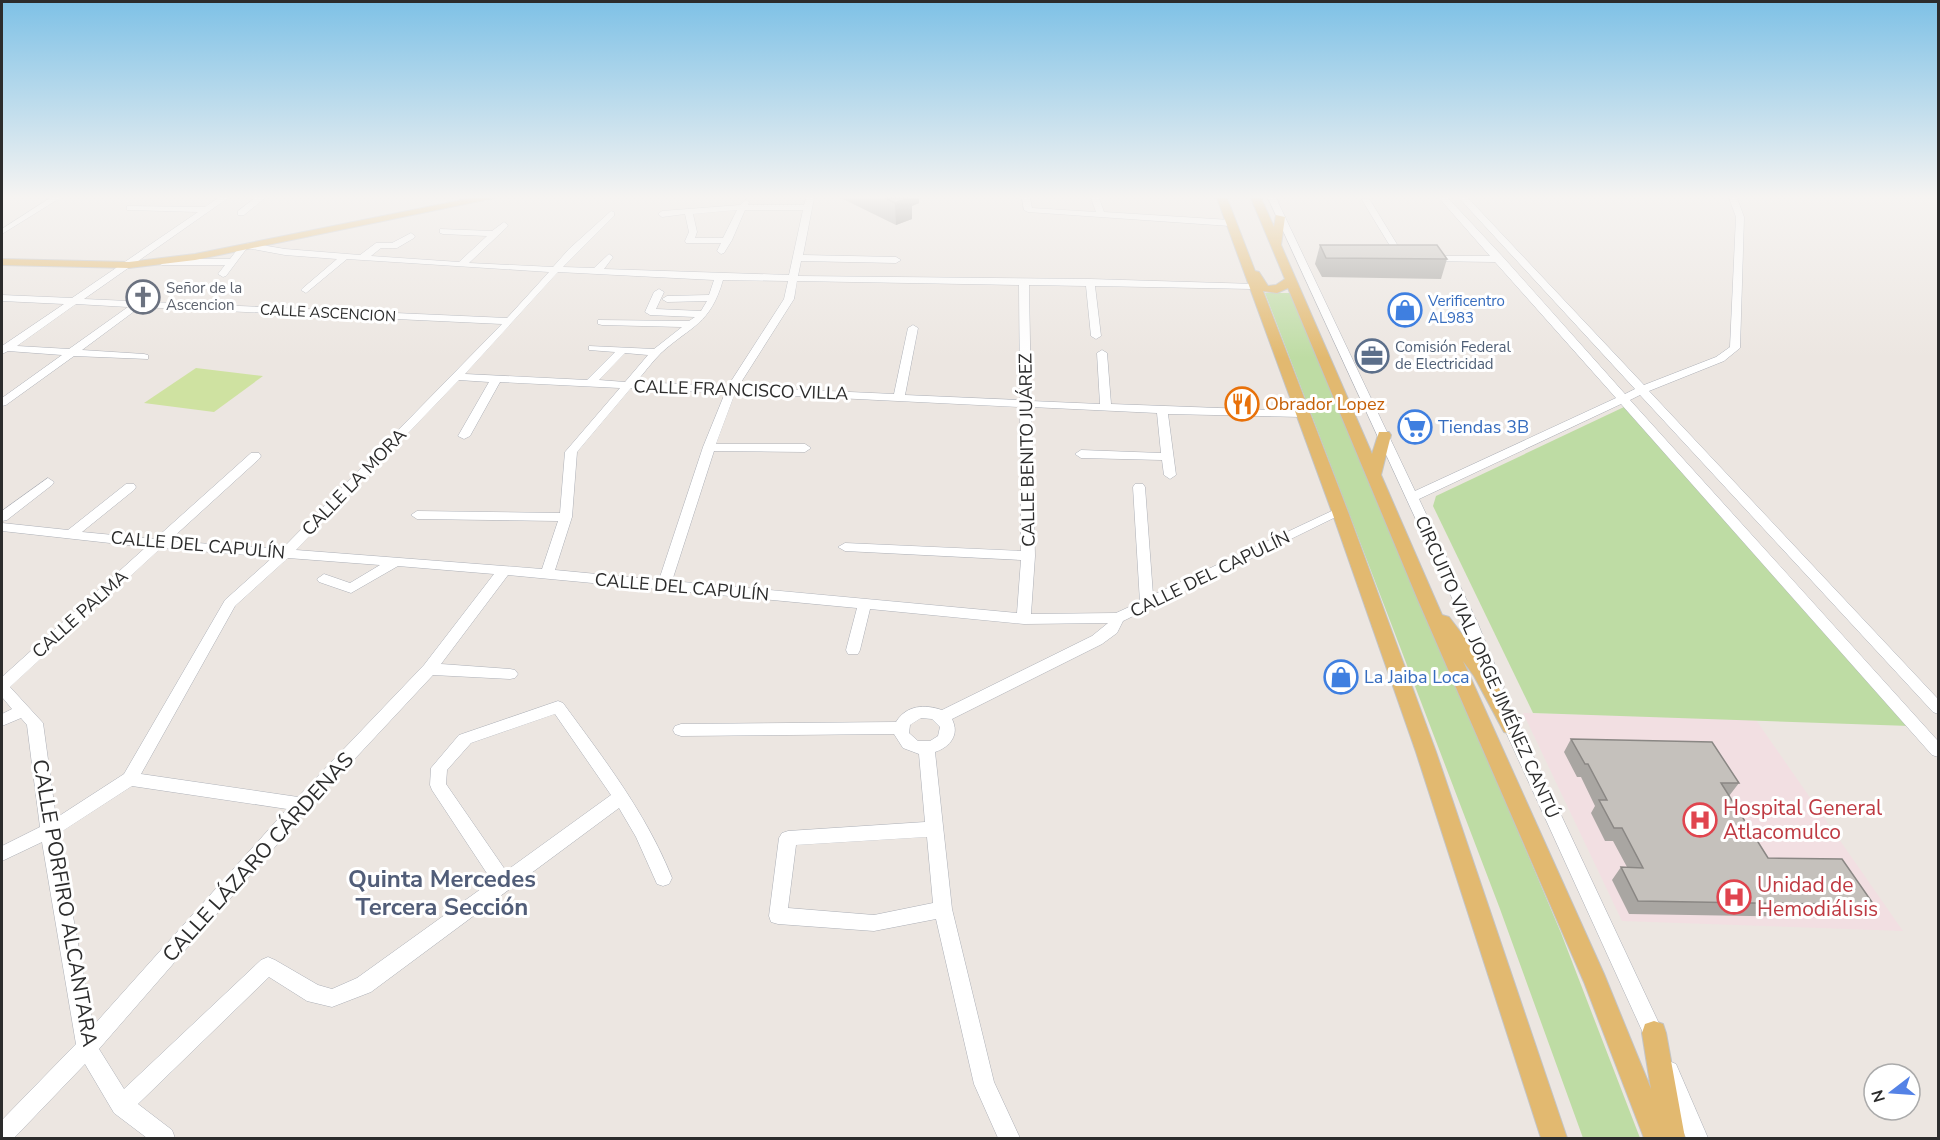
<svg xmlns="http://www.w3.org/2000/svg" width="1940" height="1140" viewBox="0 0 1940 1140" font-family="'Nunito Sans',sans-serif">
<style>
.medical{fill:#f2dfe2}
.green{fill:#bedca4}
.pitch{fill:#cfe2a1}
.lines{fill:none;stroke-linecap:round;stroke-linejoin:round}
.minor-casing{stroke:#adb0b7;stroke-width:1}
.major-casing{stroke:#c4c4c4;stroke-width:2}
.minor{fill:#fff;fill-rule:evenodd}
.major{fill:#e2b970;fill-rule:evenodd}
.wall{fill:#a9a6a2}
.shaded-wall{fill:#8a8784}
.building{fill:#c5c1bc;stroke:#8a8784;stroke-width:1.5}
.labels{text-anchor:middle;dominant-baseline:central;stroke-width:6;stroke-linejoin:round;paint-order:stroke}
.far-worship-label{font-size:15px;fill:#5b616d;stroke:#fff;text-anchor:start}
.far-shop-label{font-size:15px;fill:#366cbe;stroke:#fff;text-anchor:start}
.far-street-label{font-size:15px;fill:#2c2c2c;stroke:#fff}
.far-service-label{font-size:15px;fill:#4e5e75;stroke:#fff;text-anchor:start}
.street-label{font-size:18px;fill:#2c2c2c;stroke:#fff}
.food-label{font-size:18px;fill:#c56008;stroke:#fff;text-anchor:start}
.shop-label{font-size:18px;fill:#366cbe;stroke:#fff;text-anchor:start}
.near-health-label{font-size:21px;fill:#be3a42;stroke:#fff;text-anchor:start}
.near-street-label{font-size:21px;fill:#2c2c2c;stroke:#fff}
.near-neighbourhood-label{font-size:24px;font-weight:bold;fill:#515d78;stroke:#fff}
</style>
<rect width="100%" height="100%" fill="#ece6e1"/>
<path class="medical" d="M1523 713 1756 720 1903 931 1622 921Z"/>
<g class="green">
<path d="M1265 293H1290L1561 933 1640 1138H1583L1500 909Z"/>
<path d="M1624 407 1910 726 1533 713 1433 506 1436 496Z"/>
</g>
<path class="pitch" d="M196 368 263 376 214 412 144 403Z"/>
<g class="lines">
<g class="minor-casing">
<g id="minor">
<path d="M50 198H60L2 234V229Z"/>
<path d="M218 198H228L84 299 507 318 549 272 347 259 306 293 301 290 303 288 337 259 285 255 247 248 226 276 223 277 218 274 225 265H162L157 262 162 259H230L240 246 250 243 285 249 360 255 376 243H392L411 233 415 236 414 238 397 248H381L371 256 459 262 487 236 443 234 440 233V229L492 231 504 222 508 225 507 227 469 263 553 267 569 249 611 211 614 212V216L563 267 594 268 609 254 613 257 604 269 789 275 803 210H745L732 240 724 253 721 254 717 251 721 243H686L685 241 689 232 685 214 662 217 658 214 662 211 740 205 745 200 749 202 748 205H804L806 198H814L803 255 896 257 901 260 896 263 801 261 798 276 1090 279 1256 284V288L1253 289 1095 286 1101 336 1096 339 1091 336 1086 286 1029 285 1031 401 1100 404 1097 353 1102 350 1107 353 1111 404 1302 411 1308 414 1302 417 1168 414 1176 475 1170 479 1164 475 1162 460 1081 458 1075 454 1081 450 1161 453 1157 413 1031 407 1035 556 1031 614 1116 613 1140 602 1133 487 1135 484H1143L1145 487 1153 595 1336 509H1344L1346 512 1123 621 1117 633 1102 644 952 719C960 735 950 747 935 752L952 909 994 1082 1020 1138H998L974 1084 936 919 874 931 778 924 771 922 769 916 779 838 782 833 788 831 925 822 919 754 903 748 894 734 681 736 675 734 673 730 675 726 681 724 896 722C906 705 925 704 942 710L1092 636 1108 623 1024 624 870 609 860 650 858 654H848L846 650 857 608 508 575 441 664 510 669 515 670 518 674 515 678 510 679 433 675 308 809 99 1049 124 1089 261 960 268 957 275 960 318 985 332 989 357 978 492 881 432 790 430 785 431 768 459 735 558 701 563 703C604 759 646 813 672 878L669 884 663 886 657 884 636 837 619 808 371 992 332 1007 307 1001 269 977 138 1104 172 1130 175 1138H147L114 1113 85 1064 14 1138H2V1120L76 1044 42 842 2 861V846L40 827 27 725 21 718 2 726V714L12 709 2 697V677L146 547 2 531V523L68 530 126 484H134L136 487 134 490 82 532 155 539 251 453H259L261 456 259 459 169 541 282 549 502 324 140 307 82 350 144 354 148 355V359L74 356 6 405 2 406V398L62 355 8 351 2 354V346L64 304 2 301V295L72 298 198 212 130 210H127V206L205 207ZM737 210 723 238H695L697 232 693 214ZM558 272 714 280 709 295 667 296 662 299 667 302 707 301 701 311 656 309 664 292 659 289 654 292 645 312 650 315 695 317 689 321 598 320V324L602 325 682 327 654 349 589 346V350L615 352 587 380 465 374ZM723 280 788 281 784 299 728 386 636 382C644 373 652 362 661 353 692 325 710 325 723 280ZM797 281 1019 285 1020 400 905 395 918 328 913 325 908 328 894 394 738 387 794 299ZM76 304 128 307 69 349 17 346ZM625 353 648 355 625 382 599 380ZM459 380 489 382 458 436 464 439 470 436 500 382 620 388 565 452 560 513 417 511 411 515 417 519 558 521 542 569 296 550ZM631 388 725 393 703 447 659 580 555 570 572 517 577 452ZM735 393 1020 407 1021 551 845 543 838 547 845 551 1021 560 1017 613 672 581 714 451 805 452 811 448 805 444H716ZM161 548 273 557 225 600 124 774 56 818 43 723 10 687ZM288 558 380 565 350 583 324 574 317 579 319 582 351 593 398 566 494 574 424 665 298 797 141 774 235 606ZM555 714 611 795 506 871 446 784 447 770 471 743ZM921 718 932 719 940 727 938 736 930 741H918L909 733 910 725ZM132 786 287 809 93 1026 58 834ZM927 837 933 903 874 915 788 908 796 845Z"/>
<path d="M255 198H265L244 215H238V211Z"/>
<path d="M1022 198H1030L1032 208 1096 212 1091 198H1099L1104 212 1230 220 1234 223 1230 226 1028 212 1024 210Z"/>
<path d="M1268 198H1276L1415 491 1616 398 1495 262 1427 261 1426 259 1430 256H1490L1439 198H1448L1503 257 1625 394 1635 389 1459 198H1468L1644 385 1716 357 1730 347 1736 217 1729 198H1737L1744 217 1740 348 1724 361 1649 391 1938 699V714L1933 712 1640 395 1630 400 1938 741V757L1932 755 1621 404 1419 499 1478 624 1504 687 1501 691H1491L1464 624Z"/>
<path d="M1363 198 1370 200 1406 259 1405 261 1398 259 1362 200Z"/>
<path d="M48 478 54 482 52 485 7 520 2 521V511Z"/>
<path d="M1507 711 1513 713 1515 717 1663 1032 1666 1039 1663 1046 1656 1049 1649 1046 1499 717 1501 713Z"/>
<path d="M1669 1061 1676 1064 1708 1138H1686L1659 1071 1662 1064Z"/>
</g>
</g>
<g class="major-casing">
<g id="major">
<path d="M472 198H494L195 260 129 268 2 265V259L129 262 195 254Z"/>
<path d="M1217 198H1227L1255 271 1259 272 1268 286 1276 285 1285 279 1251 198H1261L1274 227 1276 215 1285 217 1281 245 1372 454 1379 432H1389L1391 435 1381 475 1442 615 1449 617 1487 667 1521 727 1518 732 1511 734 1504 732 1474 676 1463 661 1604 974 1651 1089 1642 1033 1645 1024 1654 1021 1663 1024 1666 1033 1685 1138H1644L1584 982 1418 600 1288 288 1277 293 1263 291 1348 512 1436 752 1567 1138H1541L1416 752 1332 512Z"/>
</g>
</g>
<use href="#minor" class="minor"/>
<use href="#major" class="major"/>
</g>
<g class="wall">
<path d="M841 198H919V203L912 206V219L896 225Z"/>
<path d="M1320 245 1447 259 1441 279 1322 277 1315 264Z"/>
<path d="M1571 739 1739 783 1729 796 1768 858 1874 905 1861 918 1629 914 1612 880 1621 867H1627L1613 841H1605L1591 813 1595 806 1581 777H1577L1564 752Z"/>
</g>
<path class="shaded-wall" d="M896 198H919V203L912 206V219L896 225 895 203Z"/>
<g class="building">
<path d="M885 198H908L895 203Z"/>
<path d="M1320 245H1437L1447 259 1326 258Z"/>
<path d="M1571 739 1712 742 1739 783H1721L1768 858 1842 859 1874 905 1638 901 1621 867 1643 868 1622 828H1614L1599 800H1607L1588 764H1585Z"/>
</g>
<linearGradient id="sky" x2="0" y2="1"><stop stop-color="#7ec1e6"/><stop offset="0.55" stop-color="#f6f4f2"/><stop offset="1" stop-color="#f6f4f2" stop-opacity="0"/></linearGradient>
<rect width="1940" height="358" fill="url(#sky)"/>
<defs>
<g id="church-ring" transform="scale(1.725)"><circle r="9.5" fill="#fff" stroke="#6b7280" stroke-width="1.5"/><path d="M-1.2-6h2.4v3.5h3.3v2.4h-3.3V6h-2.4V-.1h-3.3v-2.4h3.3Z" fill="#6b7280"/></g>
<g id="shop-ring" transform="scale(1.725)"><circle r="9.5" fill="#fff" stroke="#3f7fe0" stroke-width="1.5"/><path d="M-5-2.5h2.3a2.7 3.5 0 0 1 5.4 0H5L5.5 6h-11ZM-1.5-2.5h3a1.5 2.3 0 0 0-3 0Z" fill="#3f7fe0"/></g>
<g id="office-ring" transform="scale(1.725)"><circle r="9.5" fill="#fff" stroke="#5c6f8a" stroke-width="1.5"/><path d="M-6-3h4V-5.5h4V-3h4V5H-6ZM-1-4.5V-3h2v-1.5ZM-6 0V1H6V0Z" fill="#5c6f8a"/></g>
<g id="restaurant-ring" transform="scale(1.725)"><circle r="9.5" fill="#fff" stroke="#e8710a" stroke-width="1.5"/><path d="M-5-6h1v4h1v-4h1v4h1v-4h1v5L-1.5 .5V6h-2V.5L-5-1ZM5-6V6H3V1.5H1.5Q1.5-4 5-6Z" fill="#e8710a"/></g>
<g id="supermarket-ring" transform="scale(1.725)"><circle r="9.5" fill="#fff" stroke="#3f7fe0" stroke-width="1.5"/><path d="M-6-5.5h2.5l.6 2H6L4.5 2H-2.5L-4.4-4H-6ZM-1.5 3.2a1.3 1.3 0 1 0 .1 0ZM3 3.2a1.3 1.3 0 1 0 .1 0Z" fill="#3f7fe0"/></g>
<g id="hospital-ring" transform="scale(1.725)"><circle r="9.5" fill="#fff" stroke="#e0444e" stroke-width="1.5"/><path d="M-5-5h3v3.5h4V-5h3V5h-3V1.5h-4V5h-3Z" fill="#e0444e"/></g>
</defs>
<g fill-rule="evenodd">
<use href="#church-ring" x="143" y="297"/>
<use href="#shop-ring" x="1405" y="310"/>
<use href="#office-ring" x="1372" y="356"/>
<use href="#restaurant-ring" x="1242" y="404"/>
<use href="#supermarket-ring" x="1415" y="427"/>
<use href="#shop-ring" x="1341" y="677"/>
<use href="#hospital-ring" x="1700" y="820"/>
<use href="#hospital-ring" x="1734" y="897"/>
</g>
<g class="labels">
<g class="far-worship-label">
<text x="166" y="288">Señor de la<tspan x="166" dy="17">Ascencion</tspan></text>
</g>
<g class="far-shop-label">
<text x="1428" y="301">Verificentro<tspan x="1428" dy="17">AL983</tspan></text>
</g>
<g class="far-street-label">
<text transform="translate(328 313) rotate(3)">CALLE ASCENCION</text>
</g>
<g class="far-service-label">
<text x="1395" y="347">Comisión Federal<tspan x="1395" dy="17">de Electricidad</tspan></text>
</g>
<g class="street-label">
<text transform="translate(741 390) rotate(2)">CALLE FRANCISCO VILLA</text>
<text transform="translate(1027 450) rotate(-91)">CALLE BENITO JUÁREZ</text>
<text transform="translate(354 482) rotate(-46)">CALLE LA MORA</text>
<text transform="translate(198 545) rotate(5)">CALLE DEL CAPULÍN</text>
<text transform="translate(1210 574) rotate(-26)">CALLE DEL CAPULÍN</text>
<text transform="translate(682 587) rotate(5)">CALLE DEL CAPULÍN</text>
<text transform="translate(80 614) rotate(-42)">CALLE PALMA</text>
<text transform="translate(1487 667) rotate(66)">CIRCUITO VIAL JORGE JIMÉNEZ CANTÚ</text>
</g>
<g class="food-label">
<text x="1265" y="404">Obrador Lopez</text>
</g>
<g class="shop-label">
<text x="1438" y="427">Tiendas 3B</text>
<text x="1364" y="677">La Jaiba Loca</text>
</g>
<g class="near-health-label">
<text x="1723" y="808">Hospital General<tspan x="1723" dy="24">Atlacomulco</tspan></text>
<text x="1757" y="885">Unidad de<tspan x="1757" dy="24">Hemodiálisis</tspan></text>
</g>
<g class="near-street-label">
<text transform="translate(258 857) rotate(-48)">CALLE LÁZARO CÁRDENAS</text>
<text transform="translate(65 903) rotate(80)">CALLE PORFIRO ALCANTARA</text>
</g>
<g class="near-neighbourhood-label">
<text x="442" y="879">Quinta Mercedes<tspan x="442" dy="28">Tercera Sección</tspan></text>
</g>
</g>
<rect width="1940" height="1140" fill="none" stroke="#2c2c2c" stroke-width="6"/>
<g transform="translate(1892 1092) rotate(253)"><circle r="28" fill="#ffffff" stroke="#ababab" stroke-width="1.5"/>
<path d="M0-4.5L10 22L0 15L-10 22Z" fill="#5482e6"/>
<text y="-9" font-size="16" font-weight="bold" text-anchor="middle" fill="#2c2c2c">N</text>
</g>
</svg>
